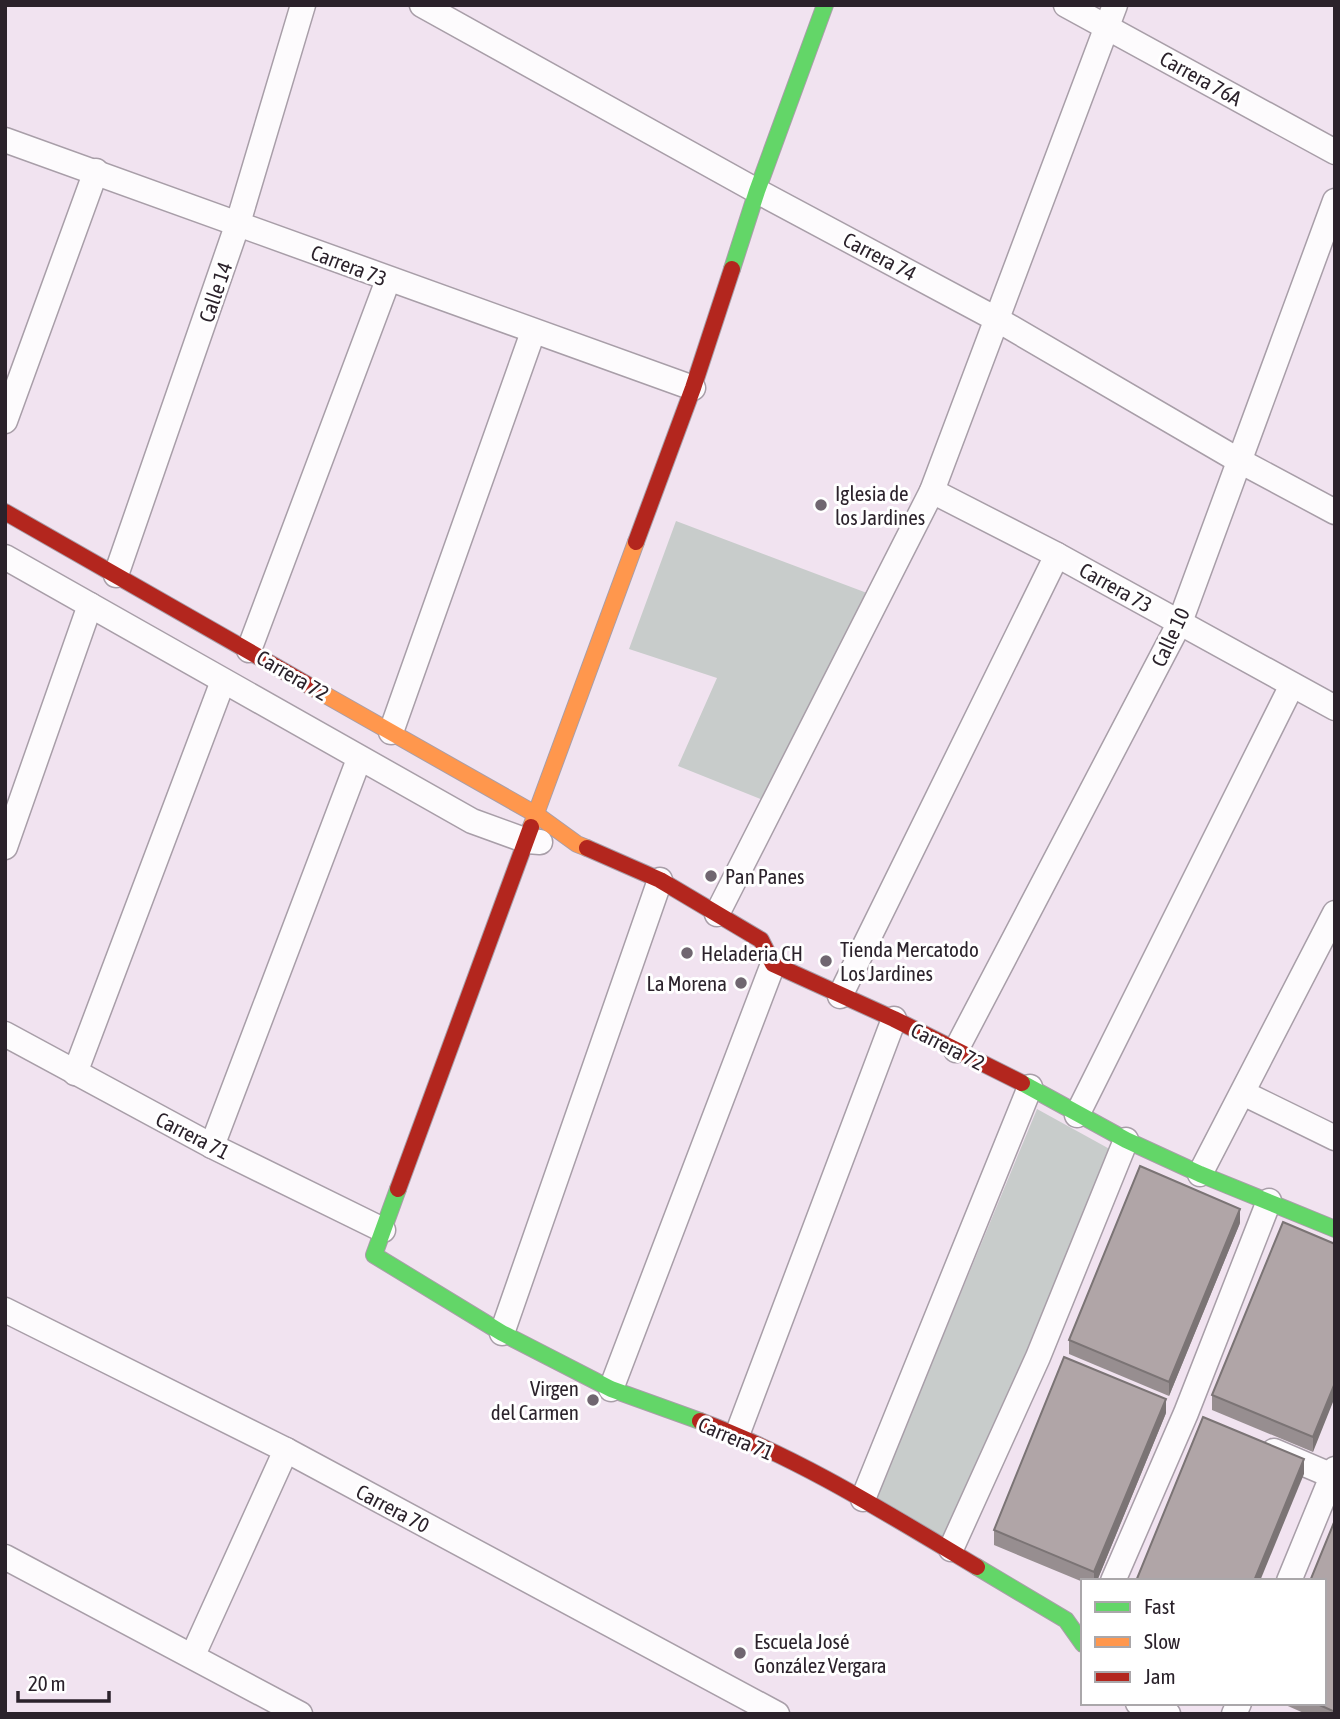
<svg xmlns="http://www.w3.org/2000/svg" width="1340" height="1719" viewBox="0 0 1340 1719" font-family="'Asap Condensed',sans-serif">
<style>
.green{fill:#c8cccb}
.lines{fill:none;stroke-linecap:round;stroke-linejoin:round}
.street-casing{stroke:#a89ea8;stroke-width:27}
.fast-casing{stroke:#a89ea8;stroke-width:18}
.slow-casing{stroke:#a89ea8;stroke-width:18}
.jam-casing{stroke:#a89ea8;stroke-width:18}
.street{stroke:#fdfbfd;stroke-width:24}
.fast{stroke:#63d668;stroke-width:16}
.slow{stroke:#ff974d;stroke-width:16}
.jam{stroke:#b3261e;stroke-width:16}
.wall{fill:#978e90}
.shaded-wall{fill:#7b7475}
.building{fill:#b0a5a7;stroke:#7b7475;stroke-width:2}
.poi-dot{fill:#706670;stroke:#fff;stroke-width:2.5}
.labels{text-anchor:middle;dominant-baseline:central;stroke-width:6;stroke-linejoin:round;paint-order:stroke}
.street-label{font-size:21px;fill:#2b222b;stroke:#fff}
.poi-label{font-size:21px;fill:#2b222b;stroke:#fff;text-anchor:start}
</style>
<rect width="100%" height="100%" fill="#f1e3f0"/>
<g class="green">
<path d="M676 521 867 593 763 800 678 766 717 678 629 649Z"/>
<path d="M1037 1109 1115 1152 948 1540 876 1498Z"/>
</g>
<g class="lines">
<g class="street-casing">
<g id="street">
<path d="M422 5 757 191 998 320 1238 460 1335 512"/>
<path d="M1066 5 1335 152"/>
<path d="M5 140 693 388"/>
<path d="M5 421 96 171"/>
<path d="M932 491 1057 555 1335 708"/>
<path d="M5 557 472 821 527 841 540 842"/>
<path d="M116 575 238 223 303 5"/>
<path d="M249 650 388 280"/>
<path d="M391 732 533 332"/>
<path d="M5 847 90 605"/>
<path d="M717 914 932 491 1115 5"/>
<path d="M840 996 1057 555"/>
<path d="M5 1034 212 1146 383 1230"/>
<path d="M956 1050 1180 622 1335 201"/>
<path d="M75 1073 223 681"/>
<path d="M1243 1093 1335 1138"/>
<path d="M1077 1115 1292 685"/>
<path d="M212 1146 359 759"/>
<path d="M1200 1174 1335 913"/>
<path d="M5 1310 286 1450 777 1714"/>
<path d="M502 1333 660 880"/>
<path d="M611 1389 773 964"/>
<path d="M737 1435 894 1019"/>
<path d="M1274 1451 1335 1477"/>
<path d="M863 1499 1030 1087"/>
<path d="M951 1549 1038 1357 1126 1140"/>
<path d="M5 1557 300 1714"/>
<path d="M1113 1581 1186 1413 1269 1201"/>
<path d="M1289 1581 1335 1469"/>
<path d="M193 1655 286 1450"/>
<path d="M1138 1703 1168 1714"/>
<path d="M1234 1714 1239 1703"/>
</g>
</g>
<g class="fast-casing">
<g id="fast">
<path d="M732 269 757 191 825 5"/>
<path d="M1022 1083 1126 1140 1200 1174 1335 1229"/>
<path d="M398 1189 374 1255 502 1333 611 1389 700 1421"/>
<path d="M977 1567 1066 1620 1083 1644"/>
</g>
</g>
<g class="slow-casing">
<g id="slow">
<path d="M315 689 537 815 577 844 587 848"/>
<path d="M531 827 636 542"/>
</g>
</g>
<g class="jam-casing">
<g id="jam">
<path d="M5 512 315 689"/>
<path d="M636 542 693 388 732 269"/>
<path d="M587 848 660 880 761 940 773 964 894 1019 1022 1083"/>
<path d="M398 1189 531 827"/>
<path d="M700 1421C798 1457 888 1514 977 1567"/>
</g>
</g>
<use href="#street" class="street"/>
<use href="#fast" class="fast"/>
<use href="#slow" class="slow"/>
<use href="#jam" class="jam"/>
</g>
<g class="wall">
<path d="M1240 1223 1169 1396 1069 1354V1340Z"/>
<path d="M1335 1244 1313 1452 1212 1410V1395Z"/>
<path d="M1166 1413 1097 1581H1083V1582L994 1545V1530Z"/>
<path d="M1335 1520V1714H1306L1281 1703H1324Z"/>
</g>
<g class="shaded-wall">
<path d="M1240 1209V1223L1169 1396V1382Z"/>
<path d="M1335 1383V1397L1313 1452V1437Z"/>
<path d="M1166 1399V1413L1097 1581H1094V1572Z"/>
<path d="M1304 1459V1474L1260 1581H1254Z"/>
</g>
<g class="building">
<path d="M1140 1166 1240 1209 1169 1382 1069 1340Z"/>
<path d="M1283 1222 1335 1244V1383L1313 1437 1212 1395Z"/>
<path d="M1064 1357 1166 1399 1094 1572 994 1530Z"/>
<path d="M1203 1417 1304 1459 1254 1581H1136Z"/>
<path d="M1335 1520V1712L1315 1703H1324V1581H1310Z"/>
</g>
<g class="poi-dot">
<circle cx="821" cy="505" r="7"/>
<circle cx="711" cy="876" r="7"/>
<circle cx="687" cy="953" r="7"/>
<circle cx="826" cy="961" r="7"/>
<circle cx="741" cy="983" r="7"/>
<circle cx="593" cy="1400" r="7"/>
<circle cx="740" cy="1653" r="7"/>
</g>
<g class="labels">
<g class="street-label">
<text transform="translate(1201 78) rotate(29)">Carrera 76A</text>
<text transform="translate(880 256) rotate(28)">Carrera 74</text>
<text transform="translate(349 265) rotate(21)">Carrera 73</text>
<text transform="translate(215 292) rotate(-71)">Calle 14</text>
<text transform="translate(1116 587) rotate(29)">Carrera 73</text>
<text transform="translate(1170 637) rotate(-65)">Calle 10</text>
<text transform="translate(293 675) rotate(30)">Carrera 72</text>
<text transform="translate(948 1046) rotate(27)">Carrera 72</text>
<text transform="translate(193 1135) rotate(27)">Carrera 71</text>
<text transform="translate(736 1438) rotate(23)">Carrera 71</text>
<text transform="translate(393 1508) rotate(28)">Carrera 70</text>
</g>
<g class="poi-label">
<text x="835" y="493">Iglesia de<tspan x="835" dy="24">los Jardines</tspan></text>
<text x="725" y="876">Pan Panes</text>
<text x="840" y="949">Tienda Mercatodo<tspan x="840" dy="24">Los Jardines</tspan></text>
<text x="701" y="953">Heladeria CH</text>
<text x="727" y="983" text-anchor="end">La Morena</text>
<text x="579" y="1388" text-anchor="end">Virgen<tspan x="579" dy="24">del Carmen</tspan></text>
<text x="754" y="1641">Escuela José<tspan x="754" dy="24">González Vergara</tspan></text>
</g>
</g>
<rect width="1340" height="1719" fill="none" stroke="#2b222b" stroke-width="14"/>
<rect x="1081" y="1579" width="245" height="126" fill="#ffffff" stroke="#aaa7aa" stroke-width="2"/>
<rect x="1095" y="1602" width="35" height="10" fill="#63d668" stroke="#aaa7aa" stroke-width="2"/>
<text x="1144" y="1614" font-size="21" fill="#2b222b">Fast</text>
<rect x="1095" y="1637" width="35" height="10" fill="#ff974d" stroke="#aaa7aa" stroke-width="2"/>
<text x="1144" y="1649" font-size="21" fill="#2b222b">Slow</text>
<rect x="1095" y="1672" width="35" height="10" fill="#b3261e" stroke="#aaa7aa" stroke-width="2"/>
<text x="1144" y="1684" font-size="21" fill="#2b222b">Jam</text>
<path d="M18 1691v10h91v-10" fill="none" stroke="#2b222b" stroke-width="3.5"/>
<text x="28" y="1691" font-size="21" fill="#2b222b" stroke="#ffffff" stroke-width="5" paint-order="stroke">20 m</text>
</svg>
